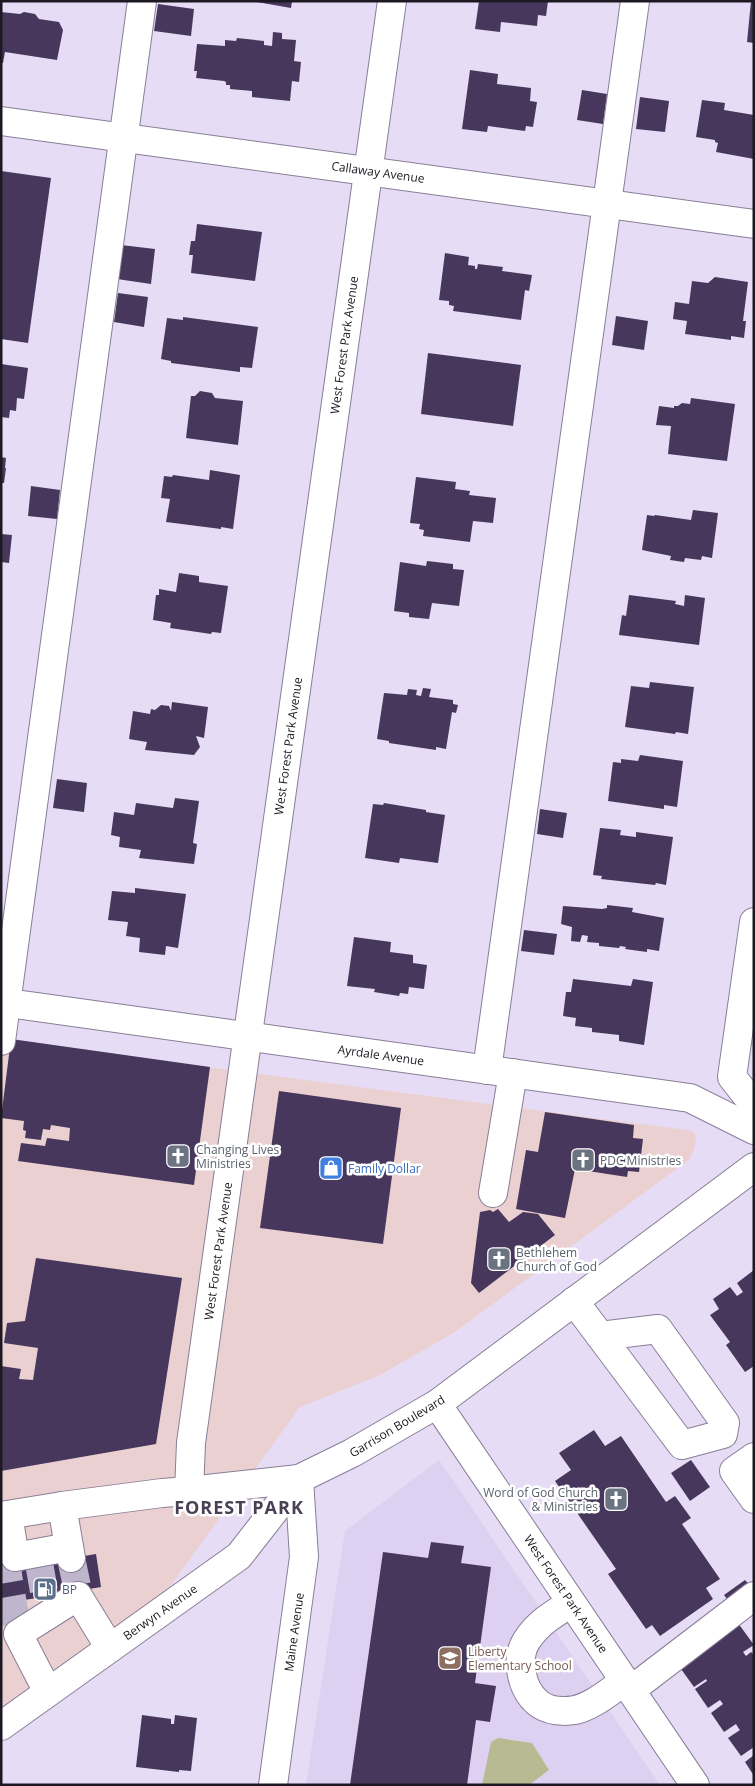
<svg xmlns="http://www.w3.org/2000/svg" width="755" height="1786" viewBox="0 0 755 1786" font-family="'Open Sans',sans-serif">
<style>
.commercial{fill:#ebd0d2}
.built{fill:#ddd0f0}
.green{fill:#b8ba92}
.building{fill:#47375c}
.lines{fill:none;stroke-linecap:round;stroke-linejoin:round}
.minor-tunnel{stroke:#bfb5cc;stroke-width:28;stroke-dasharray:28 14;stroke-linecap:butt}
.minor-casing{stroke:#887e96;stroke-width:30}
.major-casing{stroke:#887e96;stroke-width:30}
.minor{stroke:#fff;stroke-width:28}
.major{stroke:#fff;stroke-width:28}
.labels{text-anchor:middle;dominant-baseline:central;stroke-width:5;stroke-linejoin:round;paint-order:stroke}
.street-label{font-size:12px;fill:#1d1922;stroke:#fff}
.worship-label{font-size:12px;fill:#5b616d;stroke:#fff;text-anchor:start}
.shop-label{font-size:12px;fill:#366cbe;stroke:#fff;text-anchor:start}
.service-label{font-size:12px;fill:#4e5e75;stroke:#fff;text-anchor:start}
.education-label{font-size:12px;fill:#785e54;stroke:#fff;text-anchor:start}
.district-label{font-size:18px;font-weight:bold;letter-spacing:1px;fill:#484055;stroke:#fff}
</style>
<rect width="100%" height="100%" fill="#e7dcf6"/>
<path class="commercial" d="M1 1040 687 1130 694 1132 696 1137 695 1147 690 1159 455 1332 380 1375 300 1407 145 1621 1 1727Z"/>
<path class="built" d="M439 1460 660 1785H306L345 1531Z"/>
<path class="green" d="M498 1738 532 1743 549 1770 529 1785H482L491 1742Z"/>
<g class="building">
<path d="M251 1H292L291 8Z"/>
<path d="M479 1H548L546 16 538 15 537 26 501 22 500 32 475 29Z"/>
<path d="M751 1H754V43L747 42Z"/>
<path d="M158 4 194 9 191 36 154 31Z"/>
<path d="M1 12 20 14 24 12 35 14 39 19 59 22 63 30 57 60 5 52 3 63H1Z"/>
<path d="M273 32 282 33V39L296 40 294 61 301 62 299 82 292 81 290 101 252 97V91L230 89V85H226V82L224 81 196 78 197 71H194L197 44 225 46V40L236 41 237 38 264 41V45L272 46Z"/>
<path d="M470 70 498 74 497 84 531 88 530 101 537 102 533 127 526 126 525 131 488 126 487 132 462 129Z"/>
<path d="M582 90 607 94 603 124 577 120Z"/>
<path d="M640 97 669 101 665 132 636 129Z"/>
<path d="M702 100 725 103 724 110 754 115V159L716 152 718 143 715 142V140L696 137Z"/>
<path d="M1 171 51 178 28 343 1 339Z"/>
<path d="M197 224 262 232 255 281 191 273 193 255H189L191 241H195Z"/>
<path d="M121 245 155 249 151 284 117 279Z"/>
<path d="M445 253 469 257 468 265 475 266V269H477L478 264 503 267 502 271 532 275 529 291 525 290 521 320 453 311 454 306 449 305V301L439 300Z"/>
<path d="M715 277 748 282 743 321H746L744 338 731 336V340L685 334 687 321 673 319 675 302 689 304 692 281 708 283Z"/>
<path d="M118 293 148 297 144 327 114 322Z"/>
<path d="M616 316 648 321 644 350 612 345Z"/>
<path d="M183 317 258 327 252 368 240 367V372L171 363V361L161 359 167 318 183 320Z"/>
<path d="M428 353 521 365 513 426 421 414Z"/>
<path d="M1 364 28 368 24 399 17 398 16 411 10 410 9 418 1 417Z"/>
<path d="M200 391 212 393 215 398 243 401 238 445 186 438 191 396H195Z"/>
<path d="M691 398 735 404 727 461 668 454 671 426 656 425 659 406 674 408V406H678L682 403 690 404Z"/>
<path d="M1 457 6 458 5 468H6L4 483H1Z"/>
<path d="M210 470 240 475 233 529 221 527V529L166 522 170 499 161 498 164 476 172 477 173 475 209 480Z"/>
<path d="M416 477 456 482 455 489 470 491 469 495 496 498 493 523 473 521 470 542 423 536 424 530 419 529 420 524 410 523Z"/>
<path d="M31 486 60 490 57 519 28 516Z"/>
<path d="M693 510 718 513 712 558 702 556 701 560 685 558 684 562 670 560 671 556 642 550 647 515 654 516 655 515 691 520Z"/>
<path d="M1 534 12 535 9 563 1 562Z"/>
<path d="M427 561 453 564V569L464 570 459 606 432 603 429 619 409 617V613L394 611 400 562 426 566Z"/>
<path d="M179 573 199 576V582L228 586 221 633 212 632 211 634 170 628 171 623 153 620 156 595H159V589L176 592Z"/>
<path d="M629 595 676 601 675 604 684 606 685 595 705 598 699 645 619 635 622 615 626 616Z"/>
<path d="M650 682 694 687 688 734 676 732 675 734 625 727 631 686 649 688Z"/>
<path d="M423 688 431 689 429 697 453 700V704L458 705 456 713 452 712 446 749 436 747V750L389 743V741L377 739 384 693 407 695 408 689 417 690 416 695 421 696Z"/>
<path d="M172 702 208 707 204 738 196 736 200 747 194 755 145 750 147 742 129 739 133 711 150 714 151 709 155 710 161 705 169 706 171 711Z"/>
<path d="M640 755 683 761 677 807 664 805V809L608 801 613 762 621 763V759L638 761Z"/>
<path d="M57 779 87 783 84 812 53 808Z"/>
<path d="M175 798 199 801 193 843 197 844 194 864 139 858 141 850 119 847 120 837 111 835 114 812 134 815 136 803 173 808Z"/>
<path d="M384 803 426 810V812L445 815 438 863 400 858 399 863 365 858 373 804 383 805Z"/>
<path d="M540 809 567 813 563 838 537 834Z"/>
<path d="M600 828 621 830 620 835 636 837V832L673 837 666 885 656 883 655 885 601 879 602 876 593 875Z"/>
<path d="M135 888 186 894 178 948 166 946 165 955 139 952 140 938 126 936 128 922 108 920 112 891 135 893Z"/>
<path d="M607 905 633 908 632 912 664 918 659 951 647 949V952L625 949 626 947 620 946 619 948 599 946V943L587 942 588 936 582 935 580 942 571 941 572 927 561 924 563 906 602 909 607 908Z"/>
<path d="M524 930 557 934 554 955 521 951Z"/>
<path d="M354 937 391 942 390 952 413 955V963L427 965 424 989 409 987 408 994 400 993 399 996 374 992 375 989 347 986Z"/>
<path d="M573 979 631 986 633 979 653 982 644 1045 619 1041V1035L592 1032V1028L575 1026 576 1018 563 1016 566 992H571Z"/>
<path d="M11 1039 210 1067 194 1185 18 1161 21 1143 45 1146 47 1138 69 1141 70 1128 51 1125 50 1130 43 1129 41 1140 25 1138 26 1131 23 1130 24 1121 1 1118Z"/>
<path d="M279 1091 401 1108 383 1244 260 1228Z"/>
<path d="M545 1112 634 1125 633 1138 643 1139 639 1172 628 1171 627 1177 575 1169 565 1218 516 1209 526 1150 538 1152Z"/>
<path d="M498 1209 509 1222 523 1212 538 1214 555 1235 479 1293 471 1283 480 1212 490 1210 493 1212Z"/>
<path d="M36 1258 182 1278 156 1444 1 1471V1366L21 1369 19 1379 33 1380 38 1348 4 1343 7 1323 25 1321Z"/>
<path d="M754 1270V1366L745 1372 726 1345 730 1342 710 1315 719 1309 713 1299 730 1287 737 1296 743 1292 737 1283Z"/>
<path d="M594 1430 605 1446 621 1436 666 1502 675 1496 691 1518 682 1524 720 1579 706 1588 713 1599 660 1636 652 1625 646 1629 608 1574 616 1569 555 1481 571 1470 559 1453Z"/>
<path d="M691 1460 710 1487 690 1501 671 1473Z"/>
<path d="M431 1542 464 1546 461 1563 491 1567 475 1683 496 1686 490 1722 476 1720 467 1785H350L383 1552 428 1558Z"/>
<path d="M96 1554 101 1587 7 1603 9 1621 1 1622V1570Z"/>
<path d="M745 1580 752 1588 731 1604 724 1595Z"/>
<path d="M738 1623 754 1645 743 1652 746 1656 751 1652 754 1655V1747L741 1756 728 1738 740 1730 739 1729 736 1724 724 1732 711 1713 723 1704 720 1700 708 1708 695 1689 707 1681 706 1679 694 1687 681 1669 693 1661 689 1655Z"/>
<path d="M142 1715 171 1719V1724H174L175 1715 197 1718 191 1771 179 1770V1772L136 1767Z"/>
<path d="M754 1755V1776L745 1762Z"/>
</g>
<g class="lines">
<g class="minor-tunnel">
<path d="M15 1557 7 1569 18 1634"/>
<path d="M71 1558 78 1591"/>
<path d="M39 1563 45 1597"/>
</g>
<g class="minor-casing">
<g id="minor">
<path d="M1 121 754 224"/>
<path d="M754 922 732 1077 754 1105"/>
<path d="M1 1002 690 1098 754 1130"/>
<path d="M1 1041 142 1"/>
<path d="M487 1070 635 1"/>
<path d="M493 1193 513 1073"/>
<path d="M574 1301 682 1445 723 1434 725 1423 658 1329 600 1336"/>
<path d="M754 1457 734 1471 754 1499"/>
<path d="M189 1491 191 1443 392 1"/>
<path d="M62 1506 71 1558"/>
<path d="M8 1515 15 1557 69 1547"/>
<path d="M571 1603C555 1613 538 1623 527 1640 515 1658 521 1689 538 1703 548 1711 563 1712 575 1710 593 1706 610 1691 625 1681"/>
<path d="M631 1690 754 1596"/>
<path d="M48 1692 18 1634 78 1596 110 1648"/>
<path d="M273 1785 304 1557 299 1479"/>
</g>
</g>
<g class="major-casing">
<g id="major">
<path d="M437 1404 695 1785"/>
<path d="M1 1516 62 1506 162 1493 189 1491 299 1479 352 1453 437 1404 754 1167"/>
<path d="M1 1726 239 1556 299 1479"/>
</g>
</g>
<use href="#minor" class="minor"/>
<use href="#major" class="major"/>
</g>
<defs>
<g id="church-square" transform="scale(1.25)"><rect x="-9" y="-9" width="18" height="18" rx="4" fill="#6b7280" stroke="#fff"/><path d="M-1.2-6h2.4v3.5h3.3v2.4h-3.3V6h-2.4V-.1h-3.3v-2.4h3.3Z" fill="#fff"/></g>
<g id="shop-square" transform="scale(1.25)"><rect x="-9" y="-9" width="18" height="18" rx="4" fill="#3f7fe0" stroke="#fff"/><path d="M-5-2.5h2.3a2.7 3.5 0 0 1 5.4 0H5L5.5 6h-11ZM-1.5-2.5h3a1.5 2.3 0 0 0-3 0Z" fill="#fff"/></g>
<g id="fuel-square" transform="scale(1.25)"><rect x="-9" y="-9" width="18" height="18" rx="4" fill="#5c6f8a" stroke="#fff"/><path d="M-5.5-6h7V0h2V4h1.3V-2.5L3-4.5l.8-.8L6-3V5H2.5V1h-1V6h-7ZM-4.2-4.7v3.2H.2V-4.7Z" fill="#fff"/></g>
<g id="school-square" transform="scale(1.25)"><rect x="-9" y="-9" width="18" height="18" rx="4" fill="#8d6e63" stroke="#fff"/><path d="M0-5L7-2L0 1L-7-2ZM-4 1L0 2.5L4 1V4Q0 6-4 4Z" fill="#fff"/></g>
</defs>
<g fill-rule="evenodd">
<use href="#church-square" x="178" y="1156"/>
<use href="#church-square" x="583" y="1160"/>
<use href="#shop-square" x="331" y="1168"/>
<use href="#church-square" x="499" y="1259"/>
<use href="#church-square" x="616" y="1499"/>
<use href="#fuel-square" x="45" y="1589"/>
<use href="#school-square" x="450" y="1658"/>
</g>
<g class="labels">
<g class="street-label">
<text transform="translate(378 172) rotate(8)">Callaway Avenue</text>
<text transform="translate(344 345) rotate(-82)">West Forest Park Avenue</text>
<text transform="translate(288 746) rotate(-82)">West Forest Park Avenue</text>
<text transform="translate(381 1055) rotate(8)">Ayrdale Avenue</text>
<text transform="translate(218 1251) rotate(-82)">West Forest Park Avenue</text>
<text transform="translate(397 1426) rotate(-31)">Garrison Boulevard</text>
<text transform="translate(566 1594) rotate(56)">West Forest Park Avenue</text>
<text transform="translate(160 1612) rotate(-35)">Berwyn Avenue</text>
<text transform="translate(294 1632) rotate(-82)">Maine Avenue</text>
</g>
<g class="worship-label">
<text x="196" y="1149">Changing Lives<tspan x="196" dy="14">Ministries</tspan></text>
<text x="600" y="1160">PDC Ministries</text>
<text x="516" y="1252">Bethlehem<tspan x="516" dy="14">Church of God</tspan></text>
<text x="598" y="1492" text-anchor="end">Word of God Church<tspan x="598" dy="14">&amp; Ministries</tspan></text>
</g>
<g class="shop-label">
<text x="348" y="1168">Family Dollar</text>
</g>
<g class="service-label">
<text x="62" y="1589">BP</text>
</g>
<g class="education-label">
<text x="468" y="1651">Liberty<tspan x="468" dy="14">Elementary School</tspan></text>
</g>
<g class="district-label">
<text x="239" y="1507">FOREST PARK</text>
</g>
</g>
<rect width="755" height="1786" fill="none" stroke="#1d1922" stroke-width="5"/>
</svg>
